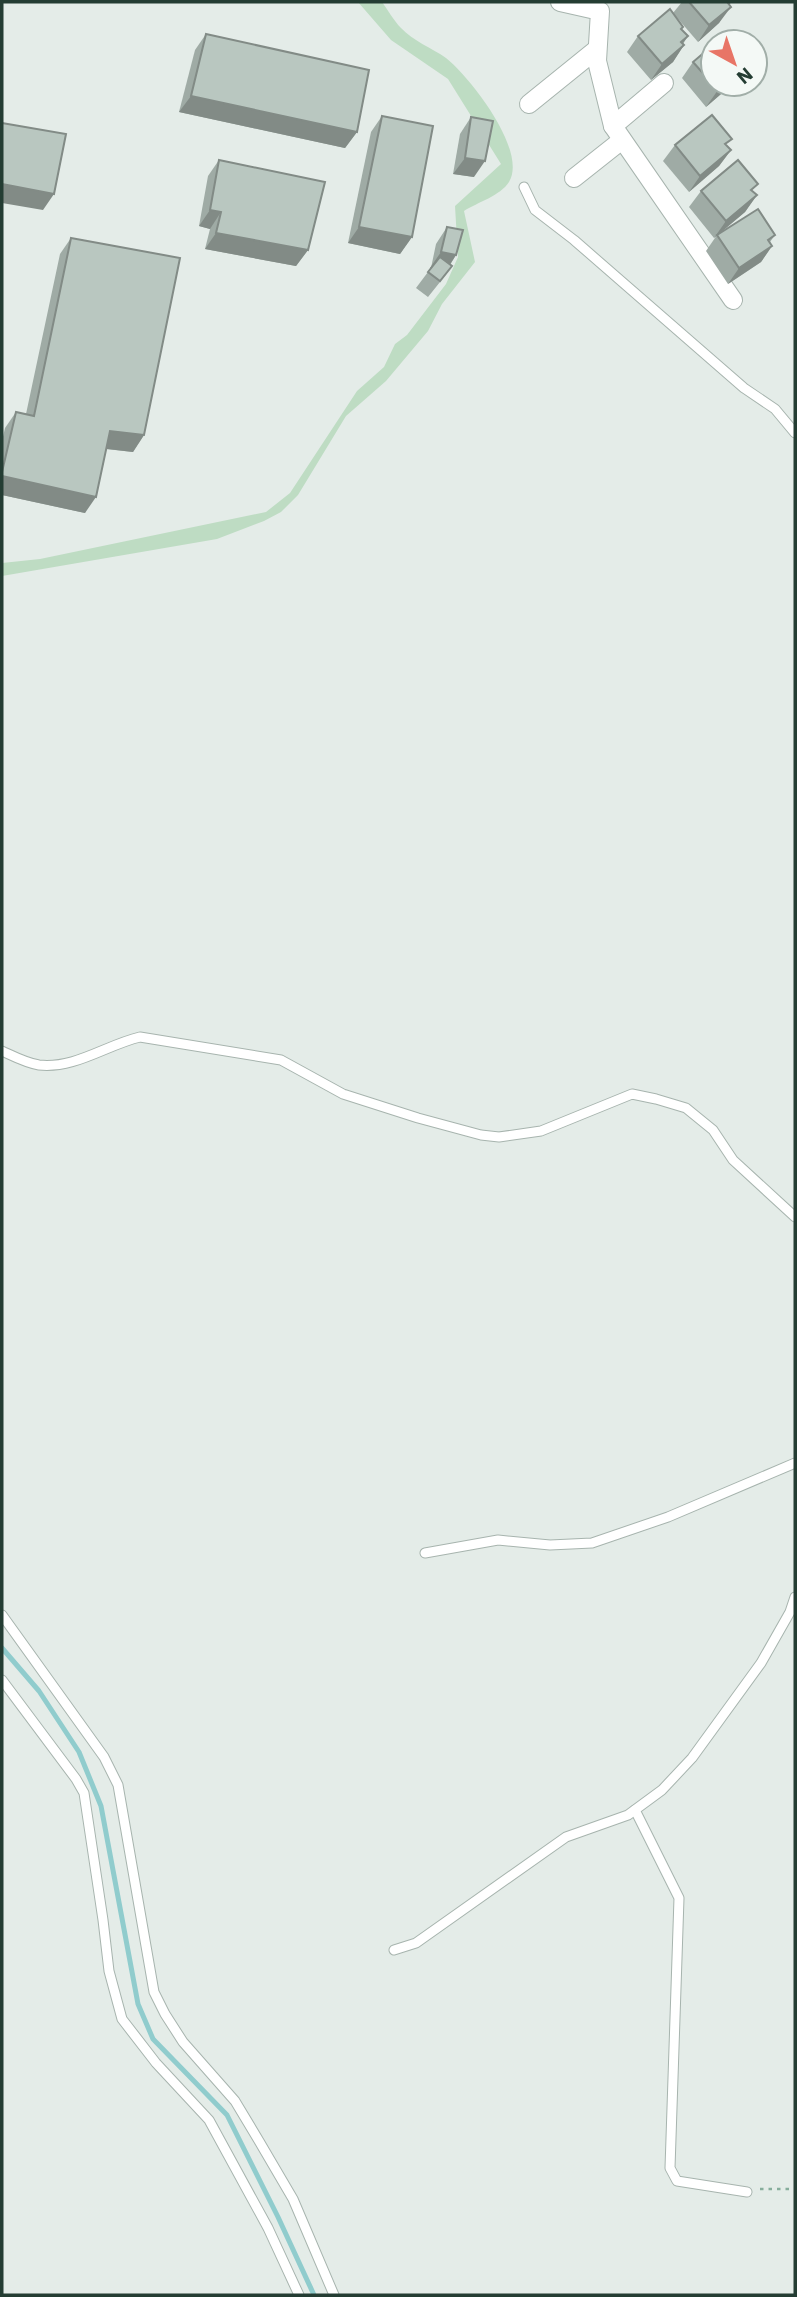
<svg xmlns="http://www.w3.org/2000/svg" width="797" height="2297" viewBox="0 0 797 2297" font-family="'IBM Plex Sans',sans-serif">
<style>
.green{fill:#bedcc3}
.lines{fill:none;stroke-linecap:round;stroke-linejoin:round}
.stream{stroke:#90cccd;stroke-width:5}
.service-casing{stroke:#a7b4ae;stroke-width:11}
.minor-casing{stroke:#a7b4ae;stroke-width:20}
.path{stroke:#87ae9c;stroke-width:2.5;stroke-dasharray:3.5 5;stroke-linecap:butt}
.service{stroke:#fff;stroke-width:9}
.minor{stroke:#fff;stroke-width:18}
.wall{fill:#9faba5}
.shaded-wall{fill:#828b86}
.building{fill:#b9c7c0;stroke:#828b86;stroke-width:2}
</style>
<rect width="100%" height="100%" fill="#e4ece8"/>
<path class="green" d="M358 2H382C388 10 394 21 401 28 413 41 432 48 446 58 470 77 528 151 509 182 500 196 478 202 464 211L475 262 442 304 428 331 386 381 346 416 298 495 281 512 264 521 217 539 2 576V563L40 559 266 512 290 493 357 391 384 367 395 344 407 335 446 284 458 257 455 206 501 164 448 79 391 40Z"/>
<g class="lines">
<path class="stream" d="M2 1648 39 1691 79 1752 101 1806 138 2004 153 2039 227 2115 278 2217 314 2295"/>
<g class="service-casing">
<g id="service">
<path d="M524 187 535 210 574 240 744 388 775 409 795 433"/>
<path d="M2 1051C13 1056 26 1063 39 1065 75 1069 106 1045 140 1037L281 1060 343 1094 418 1118 481 1135 499 1137 541 1131 632 1094 656 1099 686 1108 713 1130 733 1160 795 1217"/>
<path d="M425 1553 498 1540 550 1545 592 1543 668 1517 795 1463"/>
<path d="M2 1615 104 1757 118 1785 154 1992 165 2014 183 2042 235 2101 259 2141 293 2199 334 2295"/>
<path d="M2 1680 76 1779 84 1793 103 1920 109 1971 122 2019 156 2063 209 2120 268 2228 299 2295"/>
<path d="M635 1810 679 1898 670 2168 677 2181 747 2192"/>
<path d="M394 1950 416 1943 566 1837 628 1815 662 1790 692 1758 761 1663 790 1612 795 1597"/>
</g>
</g>
<g class="minor-casing">
<g id="minor">
<path d="M560 2 600 11 597 61 613 126 733 300"/>
<path d="M529 104 597 49"/>
<path d="M613 126 664 83"/>
<path d="M574 178 622 140"/>
</g>
</g>
<path class="path" d="M760 2189H795"/>
<use href="#service" class="service"/>
<use href="#minor" class="minor"/>
</g>
<g class="wall">
<path d="M682 2H731L719 23 698 42 673 13Z"/>
<path d="M681 30 688 36 683 44 684 45 673 62 651 80 627 52 638 36Z"/>
<path d="M206 34 357 132 345 148 179 112 195 50Z"/>
<path d="M693 62 713 84H730L728 88 706 107 682 78Z"/>
<path d="M382 116 412 237 400 254 348 243 371 132Z"/>
<path d="M471 117 474 177 453 174 460 134Z"/>
<path d="M675 145 727 146 731 150 719 166 689 192 663 161Z"/>
<path d="M219 160 308 250 296 266 205 249 210 229 199 226 208 176Z"/>
<path d="M701 191 753 192 757 195 745 212 718 235H775L770 242 772 246 761 262 728 284 706 251 717 235 714 238 689 207Z"/>
<path d="M447 227 456 255 450 265 440 282 428 297 416 288 431 268 436 244Z"/>
<path d="M71 238 144 435 133 452 106 449 85 513 2 495V441L5 428 16 412 26 414 60 254Z"/>
</g>
<g class="shaded-wall">
<path d="M730 2H731L723 13 731 7 719 23 698 42 709 25Z"/>
<path d="M688 36 677 51 684 45 673 62 651 80 662 64Z"/>
<path d="M725 84H730L728 88 706 107 718 90Z"/>
<path d="M191 96 357 132 345 148 179 112Z"/>
<path d="M731 150 719 166 689 192 700 176Z"/>
<path d="M465 158 485 161 474 177 453 174Z"/>
<path d="M2 184 54 194 43 210 2 203Z"/>
<path d="M757 195 745 212 714 238 726 221Z"/>
<path d="M210 210 221 212 210 229 199 226Z"/>
<path d="M359 227 412 237 400 254 348 243Z"/>
<path d="M216 233 308 250 296 266 205 249Z"/>
<path d="M772 246 761 262 728 284 739 268Z"/>
<path d="M441 252 456 255 445 272 430 268Z"/>
<path d="M110 431 144 435 133 452 99 448Z"/>
<path d="M2 476 96 497 85 513 2 495Z"/>
</g>
<g class="building">
<path d="M689 2H730L728 3 731 7 709 25Z"/>
<path d="M670 9 683 27 681 29 688 36 681 42 684 45 662 64 638 36Z"/>
<path d="M206 34 369 70 357 132 191 96Z"/>
<path d="M725 36 730 42H717Z"/>
<path d="M713 45V84H725L718 90 693 62Z"/>
<path d="M712 115 732 139 725 144 731 150 700 176 675 145Z"/>
<path d="M382 116 433 126 412 237 359 227Z"/>
<path d="M471 117 493 121 485 161 465 158Z"/>
<path d="M2 123 66 134 54 194 2 184Z"/>
<path d="M219 160 325 182 308 250 216 233 221 212 210 210Z"/>
<path d="M738 160 758 184 751 190 757 195 726 221 701 191Z"/>
<path d="M758 209 775 235 768 240 772 246 739 268 717 235Z"/>
<path d="M447 227 463 230 456 255 441 252Z"/>
<path d="M71 238 180 258 144 435 110 431 96 497 2 476V472L16 412 34 416Z"/>
<path d="M440 257 452 266 440 281 428 272Z"/>
</g>
<rect width="797" height="2297" fill="none" stroke="#243d33" stroke-width="7"/>
<g transform="translate(734 63) rotate(140)"><circle r="33" fill="#f4f9f6" stroke="#a1aea8" stroke-width="2"/>
<path d="M0-5L12 26L0 18L-12 26Z" fill="#e87566"/>
<text y="-10" font-size="19" font-weight="bold" text-anchor="middle" fill="#243d33">N</text>
</g>
</svg>
